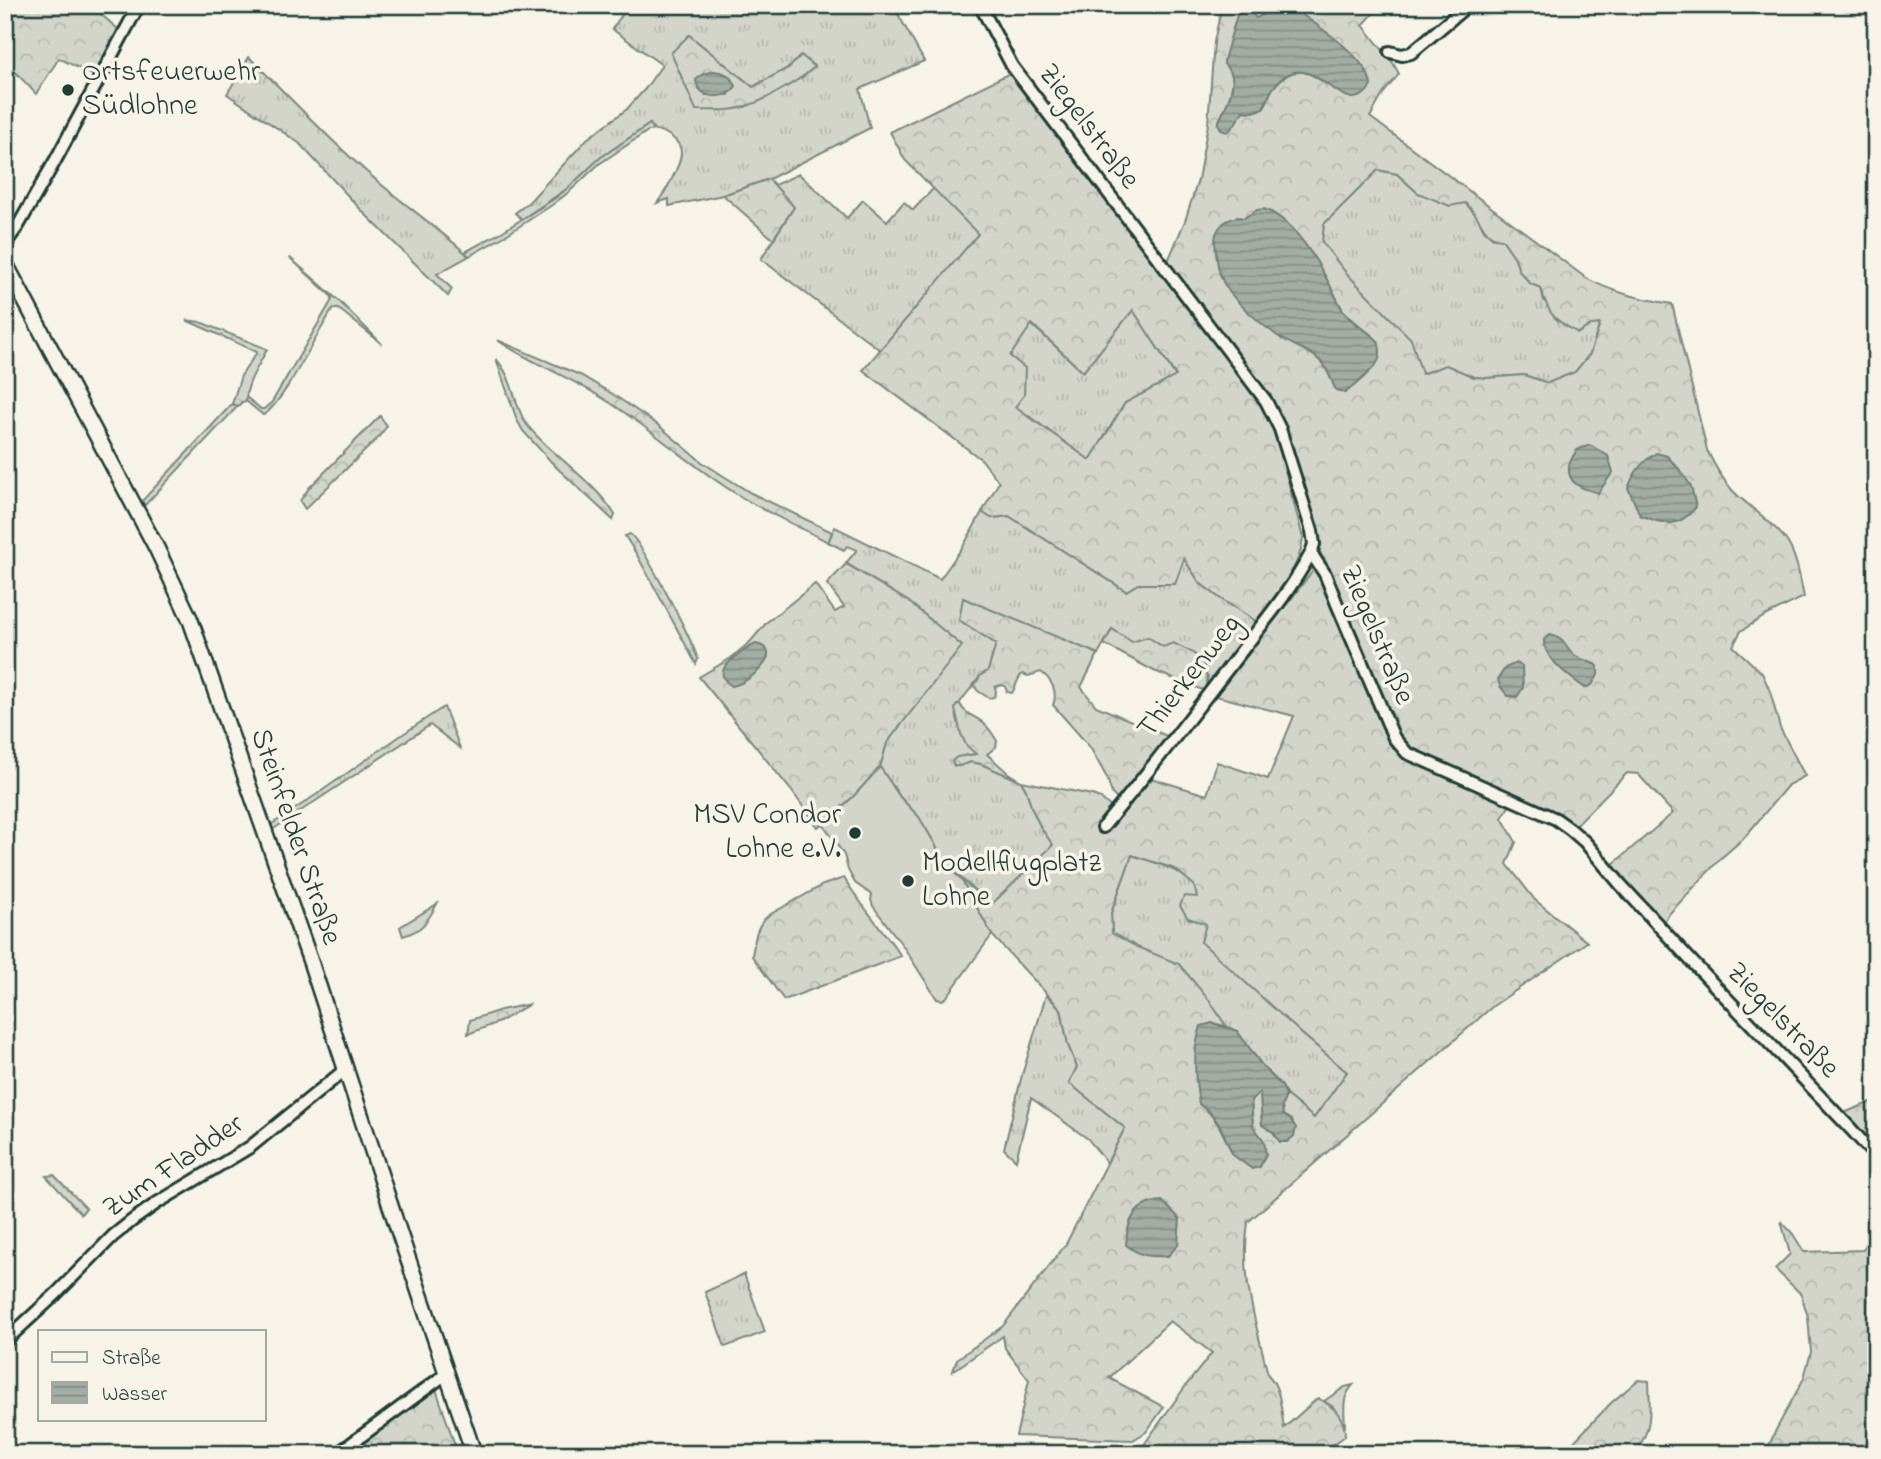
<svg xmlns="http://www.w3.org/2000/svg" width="1881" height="1459" viewBox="0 0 1881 1459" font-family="'Indie Flower',sans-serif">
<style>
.grass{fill:url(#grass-tufts);stroke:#79897f;stroke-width:2;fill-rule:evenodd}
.forest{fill:url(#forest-crowns);stroke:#79897f;stroke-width:2;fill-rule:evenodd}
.pitch{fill:#d3d5ca;stroke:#79897f;stroke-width:2}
.water{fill:url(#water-rules);stroke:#6f8077;stroke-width:2}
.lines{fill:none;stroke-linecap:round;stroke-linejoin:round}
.street-casing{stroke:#1f3d34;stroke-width:16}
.secondary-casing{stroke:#1f3d34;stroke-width:19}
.street{stroke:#f7f3e8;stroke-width:10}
.secondary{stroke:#f7f3e8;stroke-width:14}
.poi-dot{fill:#1f3d34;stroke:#f7f3e8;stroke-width:2.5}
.labels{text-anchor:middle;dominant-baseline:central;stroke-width:7;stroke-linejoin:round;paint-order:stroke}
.poi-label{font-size:30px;fill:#1f3d34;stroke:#f7f3e8;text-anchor:start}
.street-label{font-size:30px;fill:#1f3d34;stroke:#f7f3e8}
</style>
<defs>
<pattern id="grass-tufts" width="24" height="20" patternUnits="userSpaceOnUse" patternTransform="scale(1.75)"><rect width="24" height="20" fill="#d3d5ca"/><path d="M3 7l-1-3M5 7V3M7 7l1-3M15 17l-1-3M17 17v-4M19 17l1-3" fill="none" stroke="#b5b8ae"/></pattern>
<pattern id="forest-crowns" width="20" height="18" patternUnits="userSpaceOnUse" patternTransform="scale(1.75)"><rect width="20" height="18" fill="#d3d5ca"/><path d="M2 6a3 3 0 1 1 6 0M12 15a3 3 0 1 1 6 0" fill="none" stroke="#b5b8ae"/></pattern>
<pattern id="water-rules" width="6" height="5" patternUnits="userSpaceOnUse" patternTransform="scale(1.75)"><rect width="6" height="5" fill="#a4ada3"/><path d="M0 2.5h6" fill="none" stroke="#858e86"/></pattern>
</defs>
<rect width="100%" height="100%" fill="#f7f3e8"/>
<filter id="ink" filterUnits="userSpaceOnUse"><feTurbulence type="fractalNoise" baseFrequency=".0143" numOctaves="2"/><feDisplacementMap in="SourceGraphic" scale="14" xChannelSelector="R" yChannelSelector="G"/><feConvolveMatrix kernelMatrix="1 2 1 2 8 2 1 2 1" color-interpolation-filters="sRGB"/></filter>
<g filter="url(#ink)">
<g class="grass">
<path d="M629 5H893L924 61 860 89 870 128 769 179 723 195 669 206V199L657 203C665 193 681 165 681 153 681 140 665 131 654 130L650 124 600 158 568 188 522 219 515 213 529 202 587 139 627 109 645 89 662 65 612 29ZM689 35 753 87 790 67 801 56 814 67 803 77 745 107Z"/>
<path d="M249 57C296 104 342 153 394 195 419 215 444 234 469 256L437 274 452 289 448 296 363 212 299 143 227 94Z"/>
<path d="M1378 170 1397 174 1418 193 1465 203 1476 214 1484 230 1493 238H1502L1515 258 1519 271 1531 284 1541 288 1544 301 1578 333 1591 325 1600 323 1590 354 1575 372 1548 383 1524 375 1487 378 1474 377 1446 365 1421 374 1322 242 1324 224Z"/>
<path d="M799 174 847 218 863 200 887 221 904 202 913 210 934 188 979 234 880 350 761 259 794 207 774 185Z"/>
<path d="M289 257 338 300 382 344 344 313 338 309H333C318 331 282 406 263 415L246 401V397L261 409H264L272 402 332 300V297Z"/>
<path d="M1133 309 1176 377 1125 403 1090 461 1015 406 1010 356 1031 324 1083 372Z"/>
<path d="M232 404 238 406 145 505 142 501Z"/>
<path d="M982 512 991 518 1009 516 1126 591 1137 584H1175L1184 558 1200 583 1221 599 1256 621 1205 691 1208 677 1148 637 1132 643 1112 629 1098 654 964 599 959 620 996 644 988 671 981 675 955 709 959 720 976 754 964 756 959 766 971 762 981 764 1021 781 1026 790 1032 809 1041 828 1054 846 991 905 942 861 935 844 919 817 900 797 880 767 887 743 961 646 909 602 846 563 857 550 847 546 844 550 828 542 835 527 940 579 964 545Z"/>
<path d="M444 707 460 748 430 725 272 830V824C331 787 385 744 444 707Z"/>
<path d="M1132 855C1150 861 1199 873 1197 898 1197 904 1191 913 1188 918L1206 923 1301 1033 1347 1072 1314 1118 1286 1095 1282 1086 1264 1068 1237 1031 1226 1026 1209 1000 1137 947 1112 933 1111 914Z"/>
<path d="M1046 995 1061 1009 1068 1045 1077 1067 1069 1083 1125 1128 1107 1163 1088 1139 1031 1098 1016 1160 1004 1149 1022 1075Z"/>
<path d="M54 1175 86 1208 81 1214 46 1176Z"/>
<path d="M744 1274 765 1332 725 1347 705 1292Z"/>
<path d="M1353 1385C1342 1397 1344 1409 1345 1425L1333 1407 1324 1401 1345 1387Z"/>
</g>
<g class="forest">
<path d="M22 5H90L118 29 94 76 59 58 36 94 5 61V23Z"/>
<path d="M1222 5H1240L1230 40 1231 72 1233 80 1230 98 1218 123 1240 115 1243 111C1251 111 1258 113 1264 107 1269 101 1269 92 1274 87 1295 61 1311 73 1332 88L1350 53 1309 20 1286 5H1381L1363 25 1393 63 1399 74 1383 94 1370 117 1586 278C1613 293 1642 299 1672 304L1707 450C1714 465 1722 479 1733 491 1750 508 1772 521 1786 540 1797 556 1800 579 1804 597L1765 616 1741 631 1733 646 1762 673 1770 691 1780 728 1805 776 1788 785 1744 838 1720 859 1669 914 1664 922 1612 865 1673 813 1638 774 1627 773 1576 825 1558 813 1410 750 1397 735 1322 559 1292 443 1272 403 1168 261 1185 221 1198 180 1208 124 1214 42ZM1378 170 1397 174 1418 193 1450 206 1465 203C1469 207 1474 212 1477 217 1484 228 1487 238 1502 239L1515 258 1519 271 1531 284 1541 288C1549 316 1553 319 1578 333L1591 325 1600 324 1590 354 1575 372 1548 383 1524 375 1487 378 1474 377 1446 365 1422 374 1411 339 1347 274 1322 242 1324 224ZM1257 210 1287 223 1325 276 1344 312 1378 341C1384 360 1371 369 1359 381 1354 385 1350 389 1345 393L1336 390 1326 367 1316 357 1242 305 1223 282 1237 217 1244 218ZM1563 641 1574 656 1598 666 1544 646Z"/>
<path d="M689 35 753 87 790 67 801 55 815 67C798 81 767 100 746 106 731 112 712 110 696 110L671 53ZM721 72 728 75 733 81 729 95H706Z"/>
<path d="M1012 72 1263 409 1276 435 1303 538C1300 570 1274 596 1256 621L1221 599 1200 583 1184 559 1175 584H1138L1126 591 1009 516 991 518 982 512 999 482 982 460 863 370 978 234 905 160 890 132ZM1133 310 1176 376 1125 403 1090 460 1015 407 1024 395 1025 368 1010 356 1032 324 1083 372Z"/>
<path d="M650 124 654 130 648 131 599 164 569 192 552 205 503 237 469 256 465 252 500 233 554 199 568 188 600 158Z"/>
<path d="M769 179 794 207 773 239 723 195Z"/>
<path d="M186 320 200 322 267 349C259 366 246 382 246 401L242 402 238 406 232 404 241 376 257 352Z"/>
<path d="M497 340 582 376 614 395 658 425 702 462 722 475 751 493 832 532 828 542C798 526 767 513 738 495 691 466 651 428 604 399 570 377 531 363 497 340Z"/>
<path d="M496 359C513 377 513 401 525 422 531 431 539 438 547 446 568 465 601 491 615 515L613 520 555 466 523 431 517 420Z"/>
<path d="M380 416 387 426 377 439 305 509 300 501 309 488Z"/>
<path d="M630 534C641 541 690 637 696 654 699 660 698 659 696 664L637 555 625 536Z"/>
<path d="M846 564 909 602 962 646 887 743 880 767 853 797 818 827 791 790 699 677 731 658 751 641 767 622 815 584 835 612 844 607 827 584Z"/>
<path d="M1315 568 1320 576 1391 740 1511 803 1502 818 1516 842 1507 864 1535 900 1587 942 1493 1006 1248 1222C1240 1278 1256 1322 1268 1375 1281 1387 1281 1411 1284 1428L1318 1398C1334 1407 1345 1417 1345 1436L1320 1454H1146L1144 1451 1143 1446 1187 1384 1212 1353 1170 1321 1109 1378 1164 1407 1146 1432 1133 1440 1016 1436 1029 1380 1005 1348 1003 1336 953 1371 957 1359 1003 1326 1066 1244 1125 1128 1069 1083 1077 1067 1068 1045 1061 1009 992 935 961 879 991 905 1053 845 1041 828 1032 809 1026 790 1021 781 981 764 971 762 959 766H954L952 761 957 757 976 754 966 745 961 734 955 709 957 704H960C965 715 974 715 982 722 989 727 993 734 997 741L996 747 987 754 1008 773 1021 781 1092 795 1100 798 1112 808 1119 801 1112 794 1107 778 1090 747 1053 705C1058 692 1052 680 1041 672L1028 676 1022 674C1017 679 1016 687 1012 693L1007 692 1005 686 1001 685 995 687 996 692 994 697 989 698 978 691 974 686 981 675 988 671 996 644 959 620 963 598 1098 654 1081 687 1096 706 1169 737 1140 775 1207 795 1217 762 1268 779 1294 716 1216 696ZM1132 855 1175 869 1194 885 1197 897 1184 896 1180 906 1188 918 1206 924 1201 942 1301 1033 1347 1072 1314 1118 1286 1095 1282 1106 1283 1115 1291 1120 1280 1142 1273 1132 1262 1125 1260 1091 1251 1100 1253 1126 1233 1155C1224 1135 1217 1117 1199 1104L1212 1023 1226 1026 1209 1000 1179 964 1137 947 1112 933 1111 913Z"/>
<path d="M1112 629 1132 642 1148 637 1163 647 1173 643C1198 655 1211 659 1205 691L1154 671 1104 644Z"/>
<path d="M844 878C861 906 883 929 901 956L784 1000 752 956C755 940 755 926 769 915L823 885Z"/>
<path d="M437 904C427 922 423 930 403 936L400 927Z"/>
<path d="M530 1004 499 1022 468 1034 470 1020 501 1010Z"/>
<path d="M1876 1100V1147L1844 1113Z"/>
<path d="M1781 1221 1793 1234 1804 1252 1863 1250 1876 1227V1454H1765L1776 1430 1804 1378 1811 1352 1808 1317 1801 1294 1775 1269 1790 1254Z"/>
<path d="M1638 1380 1649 1381C1650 1412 1653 1427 1635 1454H1562L1611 1403Z"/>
<path d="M436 1389 458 1454H348Z"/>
</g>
<path class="pitch" d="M880 767 900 797 919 817 935 844 942 861 961 879 992 935 946 998 942 1000 937 999 903 946 873 906 871 900 872 895 855 883 848 870 844 855 823 824 853 797Z"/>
<g class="water">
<path d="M1240 5H1254L1253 14 1256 18 1262 15 1264 5H1286L1292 8C1314 23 1370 58 1371 86 1343 130 1312 35 1273 88 1269 94 1267 101 1263 108L1254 112 1243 111C1237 119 1227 145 1218 123 1224 111 1237 86 1231 73 1231 72 1225 65 1224 64V60Z"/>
<path d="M713 71C724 72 731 76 736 86 727 101 698 100 696 80L703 74Z"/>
<path d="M1264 209C1290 218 1313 254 1326 278 1333 289 1337 302 1344 312 1353 325 1368 330 1378 341 1380 347 1381 353 1379 359 1376 368 1353 387 1345 393L1336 390C1330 379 1328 366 1317 358 1306 349 1291 345 1279 337 1262 325 1229 298 1222 279 1218 271 1217 262 1216 253 1215 246 1214 238 1217 232 1222 221 1233 216 1244 218L1257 210Z"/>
<path d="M1590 445 1608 456 1613 472 1598 493C1585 489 1567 485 1569 467 1569 462 1574 455 1577 450Z"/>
<path d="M1656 453 1667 456 1679 469 1691 486 1696 507C1677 530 1664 524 1640 515L1628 488C1634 473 1641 462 1656 453Z"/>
<path d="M1550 635C1564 637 1566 650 1576 656 1583 660 1591 662 1598 666V675L1592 685 1585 688C1571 678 1543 658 1544 640Z"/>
<path d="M756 644C788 651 748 684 732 686 727 683 721 678 723 671 725 662 747 648 756 644Z"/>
<path d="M1516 663 1522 666 1523 688 1517 697 1508 696 1500 686 1498 679 1505 668Z"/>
<path d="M1212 1023 1237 1031 1264 1068 1282 1086 1286 1095 1282 1106 1283 1115 1291 1120 1296 1128 1294 1136 1287 1142H1280L1273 1132 1262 1125 1260 1092 1251 1100 1253 1126 1264 1141 1266 1154 1260 1167 1252 1169 1233 1155 1220 1126 1209 1111 1199 1104C1195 1078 1192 1051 1201 1026Z"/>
<path d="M1162 1201 1180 1219 1178 1245 1168 1256C1149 1257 1142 1257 1126 1245 1127 1220 1135 1203 1162 1201Z"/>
</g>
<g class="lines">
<g class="street-casing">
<g id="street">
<path d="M980 5 1012 66 1266 401 1280 429 1312 531 1314 544 1311 553 1325 574 1337 604 1394 738 1407 753 1556 819 1570 829 1585 842 1621 885 1696 966 1851 1129 1876 1157"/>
<path d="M1390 52 1402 55 1411 53 1468 5"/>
<path d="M5 244 18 226 55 161 139 5"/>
<path d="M1103 827C1148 773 1190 718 1233 662 1260 627 1290 592 1311 553"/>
<path d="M5 1341 56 1294 113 1236 133 1220 157 1203 250 1147 346 1069"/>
<path d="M337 1454 446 1374"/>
</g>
</g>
<g class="secondary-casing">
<path id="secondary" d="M5 263 156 547 190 619 311 963 401 1238 474 1454"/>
</g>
<use href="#street" class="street"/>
<use href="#secondary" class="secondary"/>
</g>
</g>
<g class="poi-dot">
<circle cx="68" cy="90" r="7"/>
<circle cx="855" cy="833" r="7"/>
<circle cx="908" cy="881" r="7"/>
</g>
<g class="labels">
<g class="poi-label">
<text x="82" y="73">Ortsfeuerwehr<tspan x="82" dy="34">Südlohne</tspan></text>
<text x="841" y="816" text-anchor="end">MSV Condor<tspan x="841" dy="34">Lohne e.V.</tspan></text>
<text x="922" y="864">Modellflugplatz<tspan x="922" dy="34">Lohne</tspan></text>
</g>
<g class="street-label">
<text transform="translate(1088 127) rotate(53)">Ziegelstraße</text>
<text transform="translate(1376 635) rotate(67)">Ziegelstraße</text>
<text transform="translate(1190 677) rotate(-52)">Thierkenweg</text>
<text transform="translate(295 837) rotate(71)">Steinfelder Straße</text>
<text transform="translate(1782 1021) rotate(46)">Ziegelstraße</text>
<text transform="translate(174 1167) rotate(-34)">Zum Fladder</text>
</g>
</g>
<rect width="1881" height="1459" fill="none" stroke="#f7f3e8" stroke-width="28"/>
<rect x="14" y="14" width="1853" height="1431" fill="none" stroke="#1f3d34" stroke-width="2.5" filter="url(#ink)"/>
<rect x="38" y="1330" width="228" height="91" fill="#f7f3e8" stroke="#a1aaa0" stroke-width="2"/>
<rect x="52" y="1352" width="35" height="10" fill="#f7f3e8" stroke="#a1aaa0" stroke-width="2"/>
<text x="102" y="1364" font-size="21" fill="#1f3d34">Straße</text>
<rect x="52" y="1382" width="35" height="21" fill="url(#water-rules)" stroke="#a1aaa0" stroke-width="2"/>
<text x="102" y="1400" font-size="21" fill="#1f3d34">Wasser</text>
</svg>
